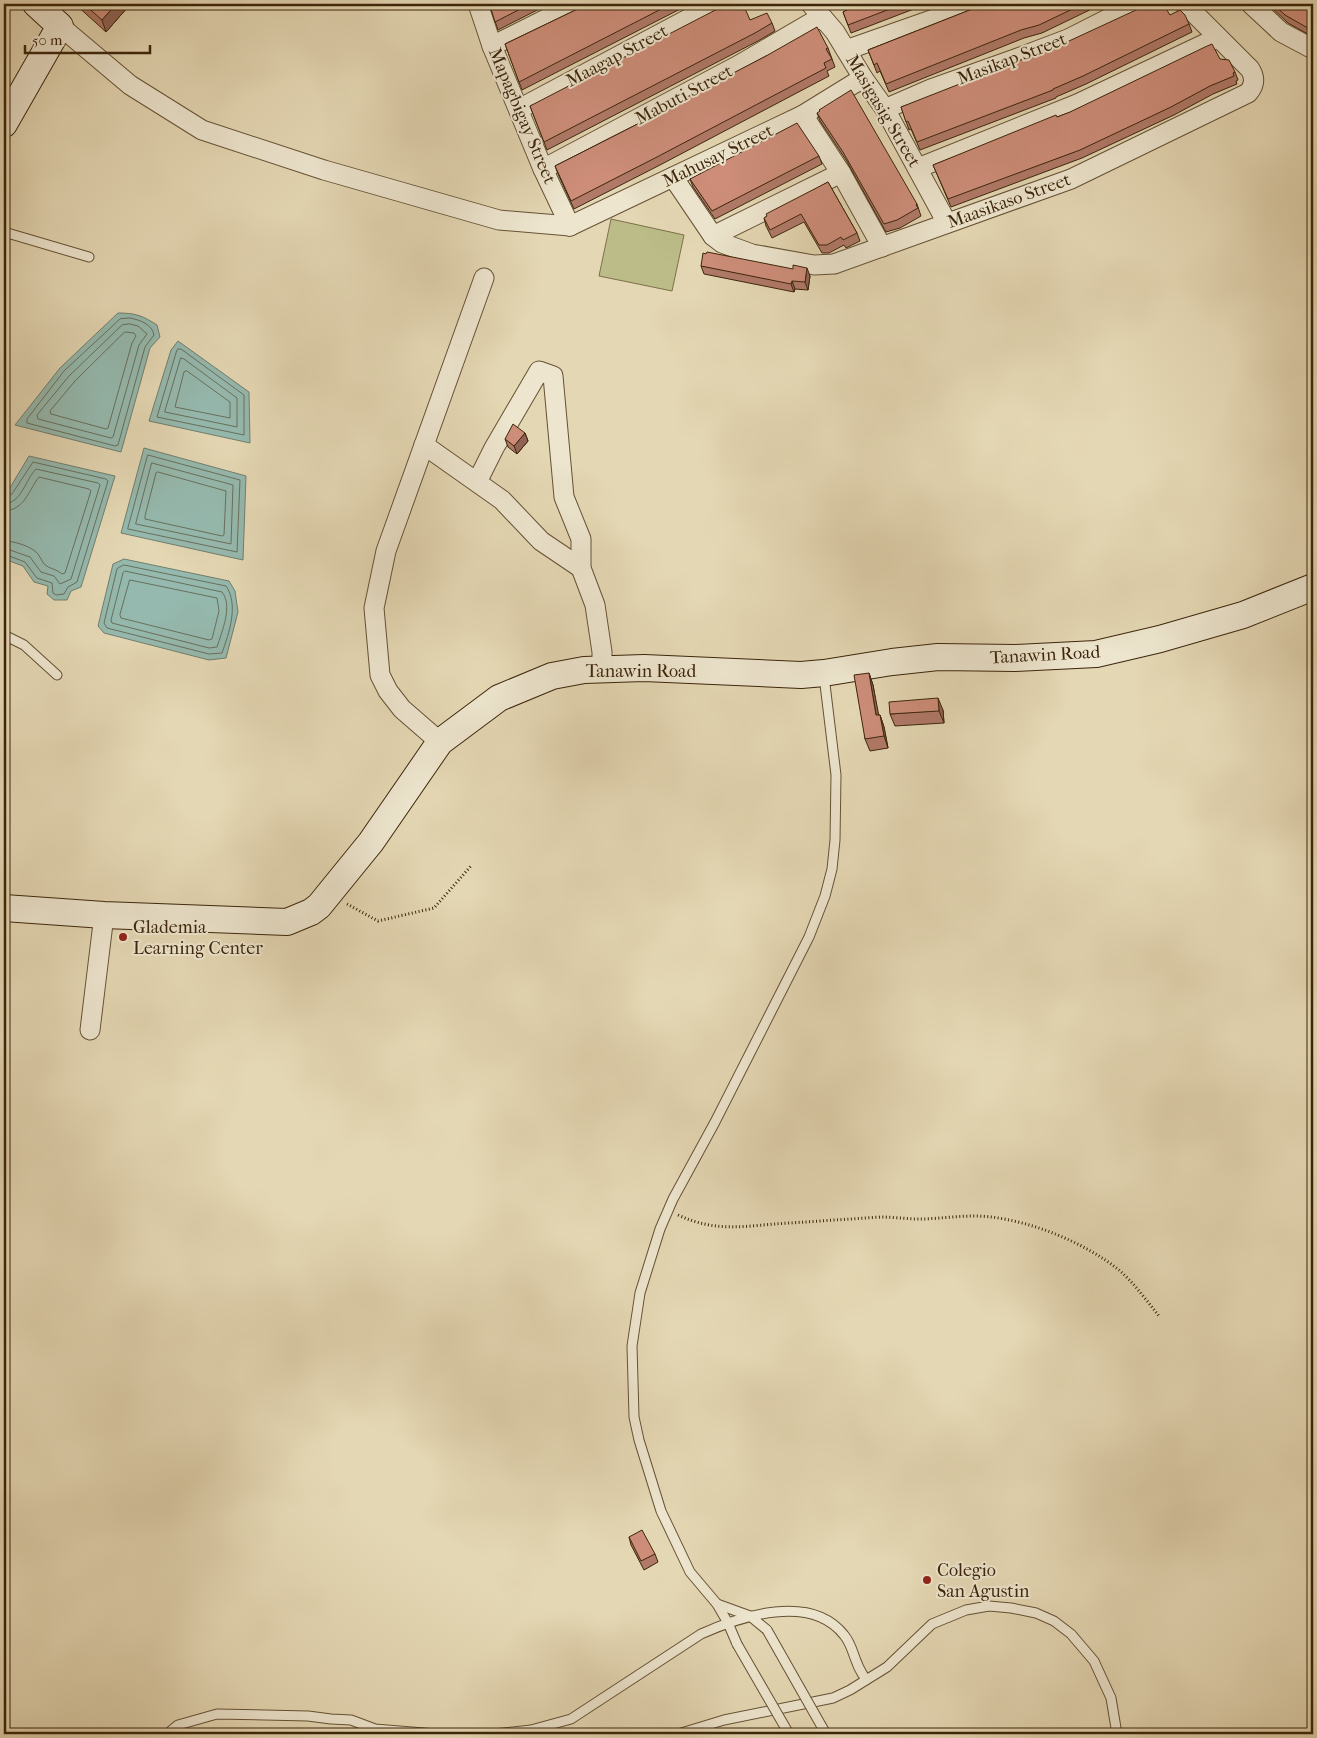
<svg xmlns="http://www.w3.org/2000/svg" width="1317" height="1738" viewBox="0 0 1317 1738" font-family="'IM FELL French Canon',serif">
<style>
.green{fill:#bbbc88;stroke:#7c704a}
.water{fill:#95b9ae;stroke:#717e6d}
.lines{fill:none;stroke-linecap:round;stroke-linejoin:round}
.shore{stroke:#686f5c;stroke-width:1}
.lane-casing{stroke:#665235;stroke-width:11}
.street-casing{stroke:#665235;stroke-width:21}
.secondary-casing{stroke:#3c250b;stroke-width:28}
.path{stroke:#3c250b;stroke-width:3;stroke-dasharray:1 2.5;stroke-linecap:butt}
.lane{stroke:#ede5ce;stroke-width:9}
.street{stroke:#ede5ce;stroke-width:19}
.secondary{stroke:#ede5ce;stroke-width:26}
.lane-bridge-casing{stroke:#665235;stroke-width:11;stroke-linecap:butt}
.lane-bridge{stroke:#ede5ce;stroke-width:9}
.wall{fill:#b07968;stroke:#3c250b}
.shaded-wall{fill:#906355;stroke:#3c250b}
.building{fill:#cd8d79;stroke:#3c250b}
.poi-dot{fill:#8f2418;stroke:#ede5ce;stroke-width:2}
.labels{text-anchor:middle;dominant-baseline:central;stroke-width:4;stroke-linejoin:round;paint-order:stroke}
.street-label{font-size:18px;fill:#3c250b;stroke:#ede5ce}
.poi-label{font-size:18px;fill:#3c250b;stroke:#ede5ce;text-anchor:start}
</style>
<rect width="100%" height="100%" fill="#e4d7b3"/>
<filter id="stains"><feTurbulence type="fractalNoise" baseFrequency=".004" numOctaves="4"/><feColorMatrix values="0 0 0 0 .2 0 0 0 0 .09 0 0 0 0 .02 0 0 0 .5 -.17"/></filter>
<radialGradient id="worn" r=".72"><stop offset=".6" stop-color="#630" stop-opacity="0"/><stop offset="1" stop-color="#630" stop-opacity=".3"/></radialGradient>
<path class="green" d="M611 219 684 235 672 291 599 276Z"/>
<g class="water">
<path d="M118 313C136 313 143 316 157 325L160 337 150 348 121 452 15 425 60 368Z"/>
<path d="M178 341 249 392 250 443 149 421 171 350Z"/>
<path d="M144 448 246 476 243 560 121 533Z"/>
<path d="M29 456 115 476 81 587 71 591 67 600H54L47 594 48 586 34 582 23 566 4 559V493L8 491Z"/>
<path d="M124 559 229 581 235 591 238 612 226 658 209 660 104 633 98 626 113 564Z"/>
</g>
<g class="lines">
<g class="shore">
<path d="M130 318C140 320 152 324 154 335L145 347 118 445 115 446 27 423V419L64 371 120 319Z"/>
<path d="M130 324 138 326 147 334 139 345 113 437 111 438 38 419 37 415 69 376 122 325Z"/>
<path d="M125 332 134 333 136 336 132 343 108 428 106 429 51 414 50 411 75 381Z"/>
<path d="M178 349H181L244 395V435L157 417 176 353Z"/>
<path d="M181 358 184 359 237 398V427L165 412Z"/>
<path d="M187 371 230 402V418L175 407 184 372Z"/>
<path d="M148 455 240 480 237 552 128 529Z"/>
<path d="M152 463 233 485 231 544 136 524Z"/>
<path d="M158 472 226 491 224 535 222 536 145 519V516L156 473Z"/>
<path d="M4 497 12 494 33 462 106 479 108 481 77 582 68 587 64 594 56 595 53 593 52 583 37 578 25 562 4 554"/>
<path d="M4 504C22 503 25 480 36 469L98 483 100 485 71 579 60 584 54 576 41 572 30 557 4 548"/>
<path d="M4 511C25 510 28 491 39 477L89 489 91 491 65 573 62 574C57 569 49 569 44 564 42 561 40 557 38 554 31 546 14 541 4 541"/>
<path d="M124 565 226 586C239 605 229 633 222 653L209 654 107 628 104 623 117 569Z"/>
<path d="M125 571 222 592C233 606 222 631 217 647L209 648 112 623 111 620 123 573Z"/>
<path d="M130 580 217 598 219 611 212 639 209 640 121 618 120 615Z"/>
</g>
<g class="lane-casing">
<g id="lane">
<path d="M4 232 89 257"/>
<path d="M4 635 24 645 57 675"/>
<path d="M717 1604 750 1616 767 1630"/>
<path d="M737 1644 728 1623 717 1604 690 1572 661 1511 639 1440 634 1417 632 1346 640 1293 660 1229 673 1199 715 1122 809 937 825 896 832 869 835 840 836 775 824 676"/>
<path d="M167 1734 178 1725 217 1714 308 1716 331 1719 351 1720 375 1729 436 1734"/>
<path d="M494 1734 531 1730 571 1719 701 1634C741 1616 811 1593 844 1635 851 1643 853 1654 857 1663 859 1669 863 1675 866 1680"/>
<path d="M678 1734 724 1720 833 1698 850 1690 887 1667 932 1624 966 1610 989 1606 1011 1608 1036 1613 1054 1621 1071 1634 1094 1661 1111 1698 1117 1734"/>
</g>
</g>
<g class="street-casing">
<g id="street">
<path d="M478 4 492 46 543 169 570 226"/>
<path d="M811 4 835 32 863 78 885 109 947 223"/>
<path d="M1251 4 1281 32 1313 49"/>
<path d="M60 26 130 85 202 130 324 170 499 220 570 226"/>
<path d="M492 46 576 4"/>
<path d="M846 50 940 17 972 4"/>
<path d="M519 109 716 4"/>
<path d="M885 109 931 89 1018 58 1068 39 1137 4"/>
<path d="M803 115 841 173 882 247"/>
<path d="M918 168 1077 104 1217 38"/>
<path d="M543 169 739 65 821 17"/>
<path d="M673 177 713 236 722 243 752 254 814 265 834 264 1071 179 1248 93C1255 85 1255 77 1250 69L1185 4"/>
<path d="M570 226 803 115 863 78"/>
<path d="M713 236 841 173"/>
<path d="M424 445 502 500 541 541 581 568"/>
<path d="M477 482 494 448 539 371 553 376 564 497 581 539V568L595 605 602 652V668"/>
<path d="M440 742 402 709 388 691 380 675 374 608 386 551 484 278"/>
<path d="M90 1030 104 915"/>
</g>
</g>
<g class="secondary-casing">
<g id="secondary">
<path d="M4 124 60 26 36 4"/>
<path d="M4 908 104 915 287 922 311 912 319 906 371 842 440 742 499 698 552 676 584 670 644 668 801 675 824 673 892 662 938 657 1015 658 1096 654 1160 639 1243 615 1313 587"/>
</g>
</g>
<g class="path">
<path d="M347 904 378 921 434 908 471 866"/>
<path d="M678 1215C719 1234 747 1225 790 1223 820 1221 850 1219 881 1217 893 1217 906 1219 919 1219 942 1219 967 1214 991 1217 1034 1222 1085 1243 1119 1270 1134 1283 1147 1301 1159 1316"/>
</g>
<use href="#lane" class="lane"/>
<use href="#street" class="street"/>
<use href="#secondary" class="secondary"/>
<g class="lane-bridge-casing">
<g id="lane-bridge">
<path d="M767 1630 826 1734"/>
<path d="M737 1644 789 1734"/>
</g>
</g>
<use href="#lane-bridge" class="lane-bridge"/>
</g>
<g class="wall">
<path d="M75 4H134L129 10 127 8 106 32Z"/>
<path d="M494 4H549L498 30 490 6Z"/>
<path d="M588 4H690L522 90 505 44Z"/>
<path d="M858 4H927L851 33 843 12Z"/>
<path d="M985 4H1102L1042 33 1024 38 889 92 880 71 877 73 868 50Z"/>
<path d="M1268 4H1313V37L1288 23Z"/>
<path d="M1170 15 1189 24 1192 32 1086 84 1056 97V98L920 150 911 129 909 130 901 107Z"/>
<path d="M750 20 772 23 775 31 758 41 547 150 530 106Z"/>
<path d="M828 48 835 67 827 71 829 76 660 165 574 209 558 174 555 166 669 108 766 56Z"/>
<path d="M1220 59 1235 72 1238 80 1236 81 1237 84 1213 94 1174 115 1082 158 951 207 933 165 1057 117Z"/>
<path d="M817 113 917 204 921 216 900 228 886 232 846 160 820 121Z"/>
<path d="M819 156 822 164 715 219 693 187 690 179Z"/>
<path d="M828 182 857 233 860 241 846 248 844 245 829 253H822L804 222 772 238 766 226 764 218Z"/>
<path d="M701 266 810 276 808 290 795 289 794 292 704 274Z"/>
<path d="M525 433 528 441 517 454 508 447 505 439Z"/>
<path d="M869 673 873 685 878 715H880L884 727 888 748 870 751 865 739Z"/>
<path d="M943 710 944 723 895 726 890 714Z"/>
<path d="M629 1537 655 1554 658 1562 644 1570 631 1545Z"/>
</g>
<g class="shaded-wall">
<path d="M116 4H126L127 8 106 32 102 20Z"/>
<path d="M127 4H134L129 10Z"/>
<path d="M807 268 810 276 808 290 805 282Z"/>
<path d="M792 281 795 289 794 292 791 284Z"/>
<path d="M525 433 528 441 517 454 514 446Z"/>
<path d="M869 673 873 685 881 727 876 715Z"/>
<path d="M938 698 943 710 944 723 939 711Z"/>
<path d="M880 715 884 727 888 748 884 736Z"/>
</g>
<g class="building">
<path d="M84 4H116L102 20Z"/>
<path d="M495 4H530L495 22 490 6Z"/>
<path d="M588 4H671L519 82 505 44Z"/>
<path d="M727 4H743L750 20 767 13 772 23 755 33 544 142 530 106Z"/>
<path d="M858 4H903L848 25 843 12Z"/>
<path d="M985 4H1083L1039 25 1021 30 886 84 877 63 874 65 868 50Z"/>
<path d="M1145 4H1163L1170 15 1180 10 1185 15 1189 24 1083 76 1053 89V90L917 142 908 121 906 122 901 107 1069 41 1136 10V9Z"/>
<path d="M1273 4H1313V31L1285 15Z"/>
<path d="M817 27 828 48 826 49 832 59 824 63 826 68 657 157 571 201 555 166 669 108 668 107 766 56Z"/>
<path d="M1212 44 1220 59 1229 60 1235 72 1233 73 1234 76 1210 86 1171 107 1080 150 948 199 933 165 1056 115 1057 117 1070 112 1205 47Z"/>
<path d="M851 90 917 204 916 205 918 208 897 220 884 224 843 152 817 113 820 111 819 110Z"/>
<path d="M797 123 819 156 712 211 690 179Z"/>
<path d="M828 182 857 233 843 240 841 237 827 245H819L801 214 770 230 764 218 767 216 766 214Z"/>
<path d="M707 252 793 269V265L807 268 805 282 792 281 791 284 701 266 703 253 706 254Z"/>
<path d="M513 424 525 433 514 446 505 439Z"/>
<path d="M869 673 876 715H880L884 736 865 739 854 675Z"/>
<path d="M938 698 939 711 890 714 889 702Z"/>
<path d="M642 1530 655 1554 641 1561 629 1537Z"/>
</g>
<g class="poi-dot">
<circle cx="123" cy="937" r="5"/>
<circle cx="927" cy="1580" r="5"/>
</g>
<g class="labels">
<g class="street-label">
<text transform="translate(617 56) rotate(-28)">Maagap Street</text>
<text transform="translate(1012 59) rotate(-21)">Masikap Street</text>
<text transform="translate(684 95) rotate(-28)">Mabuti Street</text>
<text transform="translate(883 111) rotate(59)">Masigasig Street</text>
<text transform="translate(522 116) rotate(67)">Mapagbigay Street</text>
<text transform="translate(718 156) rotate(-26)">Mahusay Street</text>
<text transform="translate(1009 201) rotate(-20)">Maasikaso Street</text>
<text transform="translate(1045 655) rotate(-3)">Tanawin Road</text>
<text x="641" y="671">Tanawin Road</text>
</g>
<g class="poi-label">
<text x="133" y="927">Glademia<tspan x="133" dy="21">Learning Center</tspan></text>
<text x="937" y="1570">Colegio<tspan x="937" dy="21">San Agustin</tspan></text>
</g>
</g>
<rect width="1317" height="1738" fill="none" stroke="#e4d7b3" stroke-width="20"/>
<rect x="5" y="5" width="1307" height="1728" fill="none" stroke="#3c250b" stroke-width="2.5"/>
<rect x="10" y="10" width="1297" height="1718" fill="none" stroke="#3c250b"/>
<path d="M25 45v8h125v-8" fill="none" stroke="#3c250b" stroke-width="2.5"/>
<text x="32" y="45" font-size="15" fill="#3c250b" stroke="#ede5ce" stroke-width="4" paint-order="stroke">50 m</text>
<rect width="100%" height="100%" filter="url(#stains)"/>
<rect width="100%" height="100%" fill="url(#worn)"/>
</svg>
